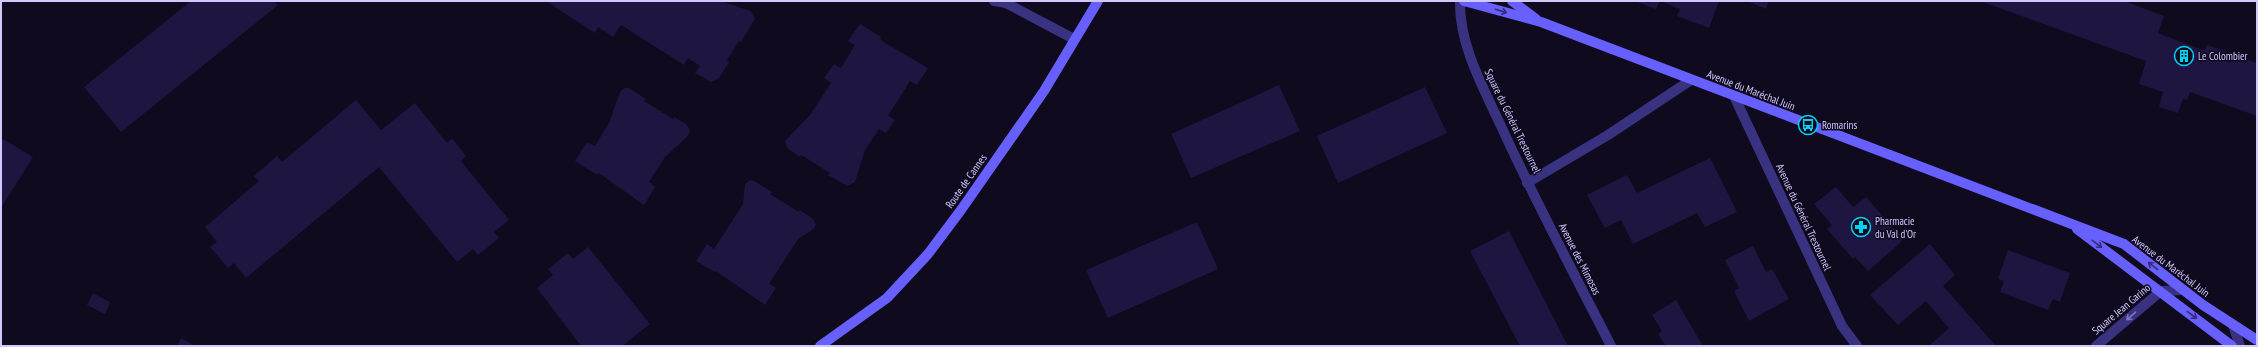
<svg xmlns="http://www.w3.org/2000/svg" width="2258" height="347" viewBox="0 0 2258 347" font-family="'PT Sans Narrow',sans-serif">
<style>
.building{fill:#1f1541}
.lines{fill:none;stroke-linecap:round;stroke-linejoin:round}
.street{stroke:#383281;stroke-width:10}
.secondary{stroke:#685fff;stroke-width:10}
.oneway{stroke:#332c78}
.oneway2{stroke:#7c76ba}
.labels{text-anchor:middle;dominant-baseline:central;stroke-width:3;stroke-linejoin:round;paint-order:stroke}
.poi-label{font-size:11px;fill:#d0c8ff;stroke:#0f0a1e;text-anchor:start}
.street-label{font-size:11px;fill:#d0c8ff;stroke:#0f0a1e}
</style>
<rect width="100%" height="100%" fill="#0f0a1e"/>
<g class="building">
<path d="M191 1H273L278 5 121 132 84 87Z"/>
<path d="M546 1H720L751 11 755 19 741 42 739 41 727 60 729 62 719 78 711 82 695 73 700 66 688 58 684 65 621 25 613 37 598 27 595 33Z"/>
<path d="M1635 1H1660L1656 9Z"/>
<path d="M1660 1H1719L1709 28 1677 16 1680 9Z"/>
<path d="M1747 1H1769L1766 9Z"/>
<path d="M1980 1H2124L2164 16 2158 33 2205 51 2207 45 2257 63V116L2190 92 2187 100 2183 99 2178 113 2159 107 2163 92 2139 84 2146 61Z"/>
<path d="M860 24 881 37 880 39 885 43 928 68 917 85 910 81 888 116 895 120 886 133 879 129 865 150 855 182 847 186 828 175 830 173 806 158 801 155 800 157 787 148 785 141 810 115 831 83 824 78 834 64 841 68 855 45 848 41Z"/>
<path d="M1279 85 1300 131 1191 178 1171 134Z"/>
<path d="M1425 87 1447 133 1338 183 1317 136Z"/>
<path d="M624 88H629L646 99 644 101 673 119 674 117 686 124 690 130 688 136 665 157 649 182 655 187 644 205 603 176 598 173 597 175 575 161 587 142 595 146 609 123 620 92Z"/>
<path d="M356 100 381 130 415 103 447 143 452 138 466 156 461 161 509 220 494 232 499 238 478 255 473 249 457 262 379 167 246 278 234 263 228 268 210 247 217 242 205 227 259 181 254 176 277 156 282 162Z"/>
<path d="M1 138 33 157 1 208Z"/>
<path d="M1710 158 1737 212 1705 227 1697 213 1633 244 1621 220 1605 228 1587 195 1627 175 1637 193Z"/>
<path d="M750 180 754 181 772 192 770 194 794 209 799 212 800 210 813 219 816 224 814 229 798 239 769 284 776 288 765 305 716 271 715 272 696 261 707 244 714 249 743 204 745 184Z"/>
<path d="M1836 187 1853 207 1866 197 1902 238 1901 242 1868 271 1855 257 1853 259 1827 229 1832 225 1814 204Z"/>
<path d="M1197 222 1218 269 1108 318 1086 270Z"/>
<path d="M1509 231 1568 346H1520L1470 251Z"/>
<path d="M1930 244 1955 275 1943 286 1996 346H1929L1949 328 1926 301 1898 325 1870 295Z"/>
<path d="M1753 246 1766 272 1772 269 1789 299 1749 321 1734 291 1739 288 1725 260Z"/>
<path d="M588 247 650 324 622 346H581L537 288 553 275 548 269 568 253 573 259Z"/>
<path d="M2008 250 2070 273 2060 302 2053 299 2048 310 2000 292 2004 281 1998 279Z"/>
<path d="M93 293 110 302 105 314 87 305Z"/>
<path d="M1676 300 1703 346H1666L1658 334 1662 331 1652 315Z"/>
<path d="M181 338 195 346H177Z"/>
</g>
<g class="lines">
<g class="street">
<path d="M994 1 1006 3 1074 39"/>
<path d="M1460 1C1459 45 1483 87 1501 126 1535 201 1574 273 1611 346"/>
<path d="M1734 96 1842 326 1857 346"/>
<path d="M1527 183 1608 135 1691 80"/>
<path d="M2233 325 2240 346"/>
<path d="M2096 346 2161 291 2183 290"/>
</g>
<g class="secondary">
<path d="M1464 1 1541 22 2124 244 2203 305 2257 340"/>
<path d="M1512 1 1536 19"/>
<path d="M2077 229 2232 346"/>
<path d="M820 346 887 298 928 254 961 210 1044 91 1098 1"/>
</g>
</g>
<defs><path id="oneway-shaft" d="M-6 0H5M1.5-3L5.5 0L1.5 3" fill="none" stroke-width="1.6" stroke-linecap="round" stroke-linejoin="round"/></defs>
<g class="oneway">
<use href="#oneway-shaft" transform="translate(1501 11) rotate(16)"/>
<use href="#oneway-shaft" transform="translate(2097 244) rotate(37)"/>
<use href="#oneway-shaft" transform="translate(2153 266) rotate(-142)"/>
<use href="#oneway-shaft" transform="translate(2192 315) rotate(37)"/>
</g>
<use class="oneway2" href="#oneway-shaft" transform="translate(2131 316) rotate(139)"/>
<defs>
<g id="building-ring" transform="scale(1)"><circle r="9.5" fill="#0f0a1e" stroke="#00d2f3" stroke-width="1.5"/><path d="M-4-6H4V6H1V3H-1V6H-4ZM-2.5-4.3h1.7v1.8h-1.7ZM.8-4.3h1.7v1.8H.8ZM-2.5-1h1.7V.8h-1.7ZM.8-1h1.7V.8H.8Z" fill="#00d2f3"/></g>
<g id="bus-ring" transform="scale(1)"><circle r="9.5" fill="#0f0a1e" stroke="#00d2f3" stroke-width="1.5"/><path d="M-5-6H5V4H4V6H2V4H-2V6H-4V4H-5ZM-3.5-4V0h7V-4ZM-3.5 1.2v1.5H-2V1.2ZM2 1.2v1.5H3.5V1.2Z" fill="#00d2f3"/></g>
<g id="pharmacy-ring" transform="scale(1)"><circle r="9.5" fill="#0f0a1e" stroke="#00d2f3" stroke-width="1.5"/><path d="M-2-6h4v4h4v4h-4v4h-4v-4h-4v-4h4Z" fill="#00d2f3"/></g>
</defs>
<g fill-rule="evenodd">
<use href="#building-ring" x="2184" y="56"/>
<use href="#bus-ring" x="1808" y="125"/>
<use href="#pharmacy-ring" x="1861" y="227"/>
</g>
<g class="labels">
<g class="poi-label">
<text x="2198" y="56">Le Colombier</text>
<text x="1822" y="125">Romarins</text>
<text x="1875" y="221">Pharmacie<tspan x="1875" dy="13">du Val d'Or</tspan></text>
</g>
<g class="street-label">
<text transform="translate(1751 90) rotate(21)">Avenue du Maréchal Juin</text>
<text transform="translate(1513 121) rotate(64)">Square du Général Trestournel</text>
<text transform="translate(966 181) rotate(-55)">Route de Cannes</text>
<text transform="translate(1804 217) rotate(65)">Avenue du Général Trestournel</text>
<text transform="translate(1580 259) rotate(63)">Avenue des Mimosas</text>
<text transform="translate(2171 266) rotate(37)">Avenue du Maréchal Juin</text>
<text transform="translate(2121 309) rotate(-40)">Square Jean Garino</text>
</g>
</g>
<rect width="2258" height="347" fill="none" stroke="#d0c8ff" stroke-width="4"/>
</svg>
